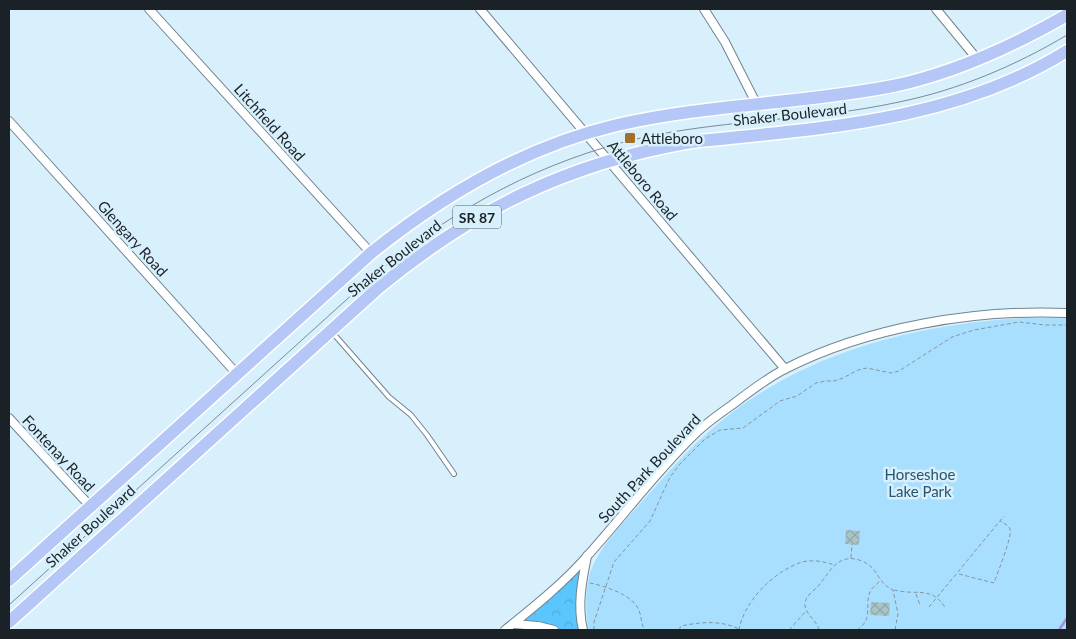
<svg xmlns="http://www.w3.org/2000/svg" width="1076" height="639" viewBox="0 0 1076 639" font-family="Lato,sans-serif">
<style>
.forest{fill:url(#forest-crowns)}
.park{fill:#a9dffe}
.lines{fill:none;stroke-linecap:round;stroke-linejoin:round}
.stream{stroke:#ab8ce1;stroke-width:2.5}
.building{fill:url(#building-cross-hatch)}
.lane-casing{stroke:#708490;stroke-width:6}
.street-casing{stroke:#708490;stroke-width:10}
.primary-casing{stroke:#fff;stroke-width:15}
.path{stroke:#85959e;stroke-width:1;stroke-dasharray:4 2.5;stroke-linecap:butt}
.lane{stroke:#fff;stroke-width:4}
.street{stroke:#fff;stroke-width:8}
.primary{stroke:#b4c7f6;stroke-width:12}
.tram{stroke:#7c8b94;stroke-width:1}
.poi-dot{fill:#a56f29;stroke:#d8effc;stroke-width:2}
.labels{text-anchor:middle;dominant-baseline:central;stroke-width:5;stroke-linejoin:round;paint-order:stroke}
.shield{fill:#d8effc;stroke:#536067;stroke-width:1}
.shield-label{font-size:14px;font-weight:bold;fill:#1a2227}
.street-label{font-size:15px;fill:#1a2227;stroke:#d8effc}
.poi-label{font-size:15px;fill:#1a2227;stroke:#d8effc;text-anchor:start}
.park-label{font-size:15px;fill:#29556c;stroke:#d8effc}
</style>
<defs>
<pattern id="forest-crowns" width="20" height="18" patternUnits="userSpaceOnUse" patternTransform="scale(1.25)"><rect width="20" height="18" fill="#5bc6fd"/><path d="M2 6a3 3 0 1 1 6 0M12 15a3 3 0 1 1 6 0" fill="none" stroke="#4faad9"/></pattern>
<pattern id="building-cross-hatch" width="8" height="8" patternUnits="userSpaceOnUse" patternTransform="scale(1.25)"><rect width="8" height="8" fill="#a9c4c6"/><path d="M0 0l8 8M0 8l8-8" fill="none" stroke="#91a8aa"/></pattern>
</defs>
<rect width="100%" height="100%" fill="#d8effc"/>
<path class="forest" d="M587 556 582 582 583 630H505Z"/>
<path class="park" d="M1023 318H1067V630H588C586 613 585 594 589 577 597 547 628 518 648 495 666 475 683 455 703 437 790 356 907 325 1023 318Z"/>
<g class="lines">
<path class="stream" d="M1059 630 1067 618"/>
</g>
<g class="building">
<path d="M846 530 860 531 859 545 845 544Z"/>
<path d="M871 602 890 603 889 616 870 615Z"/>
</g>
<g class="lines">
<g class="lane-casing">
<path id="lane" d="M332 332 389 397 411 415 427 435 454 474"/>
</g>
<g class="street-casing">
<g id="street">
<path d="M149 9 371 253"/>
<path d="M480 9 785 369"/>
<path d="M704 9 725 42 756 103"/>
<path d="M936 9 978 60"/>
<path d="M9 121 237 374"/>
<path d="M9 418 90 506"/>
<path d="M514 624 538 626 554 630"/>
<path d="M505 630C534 607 565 582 589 554 624 515 656 472 694 435 705 424 719 414 732 405 749 392 767 378 785 369 867 327 976 309 1067 313"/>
<path d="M583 630C577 605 582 581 587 556"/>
</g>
</g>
<g class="primary-casing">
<g id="primary">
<path d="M9 580 371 253C442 196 527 146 617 125 708 104 802 104 893 86 955 73 1013 46 1067 15"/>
<path d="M9 622 377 289C472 210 568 163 691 142 820 128 953 122 1067 51"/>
</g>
</g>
<g class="path">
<path d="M851 558 852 544"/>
<path d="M959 574 994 583C997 574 1013 535 1010 529 1008 525 1004 523 1000 521"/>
<path d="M590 583C605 586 630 594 638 608 642 615 640 623 645 630"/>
<path d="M894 590C917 596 932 585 946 609"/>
<path d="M916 594 920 605"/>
<path d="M929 607 1004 516"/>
<path d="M594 630V622L614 562 650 521 670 477 680 464 705 439 720 430 743 428 780 401 797 396 816 383 826 381H834L843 378 858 370 867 368 891 373 899 371 952 337 974 330 1019 322 1045 325H1067"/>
<path d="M679 630 681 626C700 622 721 620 739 629"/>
<path d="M739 630C744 601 773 573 799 563 809 559 824 561 834 565"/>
<path d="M789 630 806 611"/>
<path d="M819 630C817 620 804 614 805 603 806 595 814 591 819 585 831 570 839 552 862 561 879 568 876 582 893 590L898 614 895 630"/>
<path d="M857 630C875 618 863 605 871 590 873 587 877 584 880 581"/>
</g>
<use href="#lane" class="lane"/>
<use href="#street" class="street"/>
<use href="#primary" class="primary"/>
<path class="tram" d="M9 605 366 282C443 216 526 168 624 142 714 119 808 122 899 102 958 90 1015 66 1067 35"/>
</g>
<rect class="poi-dot" x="624" y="132" width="12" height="12" rx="2.5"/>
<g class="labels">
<rect class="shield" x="453" y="205.5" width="48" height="23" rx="4"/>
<g class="shield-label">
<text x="477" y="217">SR 87</text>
</g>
<g class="street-label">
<text transform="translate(790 114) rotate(-6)">Shaker Boulevard</text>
<text transform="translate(270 122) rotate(48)">Litchfield Road</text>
<text transform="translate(643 180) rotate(50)">Attleboro Road</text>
<text transform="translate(133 238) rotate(48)">Glengary Road</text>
<text transform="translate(394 258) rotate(-38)">Shaker Boulevard</text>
<text transform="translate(59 453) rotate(47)">Fontenay Road</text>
<text transform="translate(649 468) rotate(-47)">South Park Boulevard</text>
<text transform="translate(90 526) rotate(-42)">Shaker Boulevard</text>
</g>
<g class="poi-label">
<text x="641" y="138">Attleboro</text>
</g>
<g class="park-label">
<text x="920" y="474">Horseshoe<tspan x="920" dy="17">Lake Park</tspan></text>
</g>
</g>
<rect width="1076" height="639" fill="none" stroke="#1a2227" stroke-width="20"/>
</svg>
